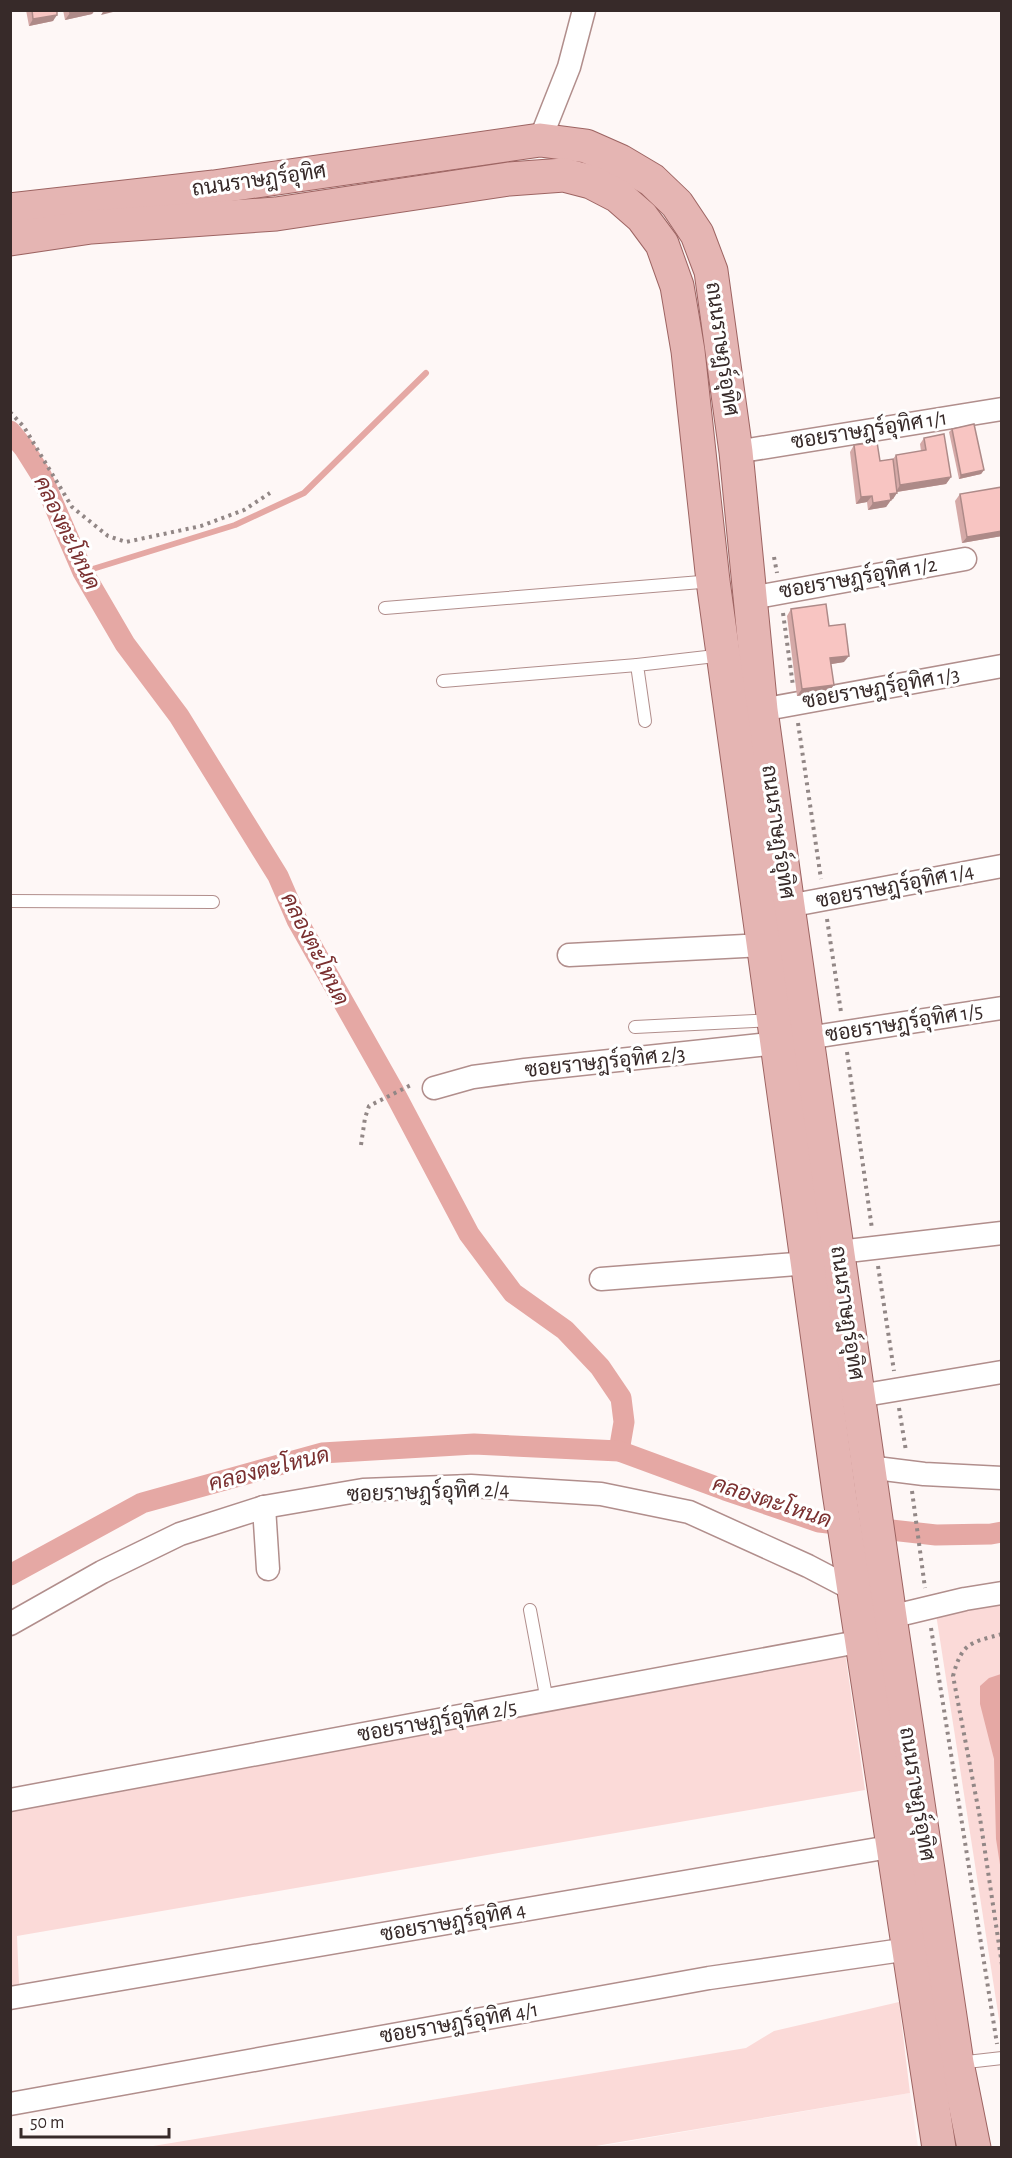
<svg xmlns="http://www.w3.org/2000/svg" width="1012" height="2158" viewBox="0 0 1012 2158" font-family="'Alegreya Sans',Sarabun,sans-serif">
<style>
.built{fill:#feebea}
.green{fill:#fbdad8}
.water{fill:#e5a8a4}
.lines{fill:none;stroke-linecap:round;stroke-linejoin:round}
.stream{stroke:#e5a8a4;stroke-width:6}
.canal{stroke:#e5a8a4;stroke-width:21}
.service-casing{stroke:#b18e8c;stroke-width:14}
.minor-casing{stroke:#b18e8c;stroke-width:25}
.primary-casing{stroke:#9d6462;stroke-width:35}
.path{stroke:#928786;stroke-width:4;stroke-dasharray:3 4.5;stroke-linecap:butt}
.service{stroke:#fff;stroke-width:12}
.minor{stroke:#fff;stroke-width:22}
.primary{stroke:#e5b5b3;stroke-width:33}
.wall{fill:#d5a9a7}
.shaded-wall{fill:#ae8a88}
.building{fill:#f8c5c2;stroke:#ae8a88;stroke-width:1.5}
.labels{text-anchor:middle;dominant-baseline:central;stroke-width:6;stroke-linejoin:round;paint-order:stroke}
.street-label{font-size:21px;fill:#372a29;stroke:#fff}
.water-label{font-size:22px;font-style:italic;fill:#7a3030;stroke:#fff}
</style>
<rect width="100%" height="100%" fill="#fef7f6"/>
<path class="built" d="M910 2093 918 2147 590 2148Z"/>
<g class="green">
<path d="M1001 1604V2032L936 1614Z"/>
<path d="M845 1652 865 1790 17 1936 19 1984 11 1986V1797Z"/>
<path d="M899 2002 910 2093 590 2147H147L746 2048 774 2031Z"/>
</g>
<path class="water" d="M1001 1674H1002L1001 1871 996 1839 994 1759 980 1704V1686L989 1678Z"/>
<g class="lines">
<path class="stream" d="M83 572 235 525 304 493 426 373"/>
<g class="canal">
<path d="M10 431 24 448 41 475 83 572 125 644 179 716 278 876 297 920 393 1090 469 1234 513 1293 565 1330 600 1367 621 1398 624 1422 619 1451"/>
<path d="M10 1575 142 1503 322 1453 474 1444 619 1451 725 1490 819 1522 936 1535 991 1534 1002 1532"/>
</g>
<g class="service-casing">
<g id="service">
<path d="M385 608 713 581"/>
<path d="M443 681 637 665"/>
<path d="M645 721 637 665 724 655"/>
<path d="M10 901 213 902"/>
<path d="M635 1027 773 1020"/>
<path d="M530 1610 547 1701"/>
<path d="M958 2063 1002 2058"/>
</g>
</g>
<g class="minor-casing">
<g id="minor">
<path d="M540 140 569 67 584 10"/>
<path d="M736 452 1002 409"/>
<path d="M751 598 965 559"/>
<path d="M761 710 1002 666"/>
<path d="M788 906 1002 866"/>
<path d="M569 955 764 945"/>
<path d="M807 1038 1002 1008"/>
<path d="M434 1088 473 1077 525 1070 778 1043"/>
<path d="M839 1252 1002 1233"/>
<path d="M601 1279 809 1263"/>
<path d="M859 1396 1002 1372"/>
<path d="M868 1467 924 1474 1002 1478"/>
<path d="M264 1507 268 1569"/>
<path d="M890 1617 965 1599 1002 1593"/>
<path d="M10 1624 102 1572 180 1534 264 1507 363 1490 471 1486 601 1494 689 1512 808 1566 854 1590"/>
<path d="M10 1800 863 1641"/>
<path d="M10 1998 895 1846"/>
<path d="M10 2104 709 1978 909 1949"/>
</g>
</g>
<g class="primary-casing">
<g id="primary">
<path d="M10 210 214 187 540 140 586 146 620 161 652 180 677 204 697 234 711 271 736 452 761 710 788 906 890 1617 957 2063 974 2148"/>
<path d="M10 239 91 227 276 214 509 179 564 175 591 182 618 196 642 217 662 244 677 286 688 351 713 581 839 1492 939 2148"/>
</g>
</g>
<g class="path">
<path d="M10 412 24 427 72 507 108 536 126 542 201 526 244 510 270 493"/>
<path d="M774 557 777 573"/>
<path d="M783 613 793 686"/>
<path d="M798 723 821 879"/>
<path d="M827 919 841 1012"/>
<path d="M847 1052 872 1229"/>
<path d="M361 1145 365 1118 369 1106 413 1084"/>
<path d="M878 1266 894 1371"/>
<path d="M899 1408 906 1451"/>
<path d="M912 1491 925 1588"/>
<path d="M931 1628 997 2044"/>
<path d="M1002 1634C969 1643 962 1643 953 1676L980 1818 1002 1965"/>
</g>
<use href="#service" class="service"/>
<use href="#minor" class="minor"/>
<use href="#primary" class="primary"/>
</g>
<g class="wall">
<path d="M26 10H57L53 21 29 26Z"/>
<path d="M63 10H95L92 14 65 20Z"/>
<path d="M952 429 984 470 981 474 959 479 949 432Z"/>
<path d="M924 438 951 477 946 484 897 492 893 499 891 500 886 507 868 510 867 502 856 504 850 452 854 445 880 461 893 459 896 455 921 451 920 444Z"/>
<path d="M960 494 1002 536 962 543 955 501Z"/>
<path d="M791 609 829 626 844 662 831 664 834 685 829 691 797 696 787 616Z"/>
</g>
<g class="shaded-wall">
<path d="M84 10H95L92 14 65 20 70 13Z"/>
<path d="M104 10H121L101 15Z"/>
<path d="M57 15 53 21 29 26 33 19Z"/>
<path d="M984 470 981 474 959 479 961 475Z"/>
<path d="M951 477 946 484 896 492 900 485Z"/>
<path d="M897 493 893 499 885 501 890 494Z"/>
<path d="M872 496 867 502 856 504 861 497Z"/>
<path d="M891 500 886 507 868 510 873 503Z"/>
<path d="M1002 531V536L962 543 967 537Z"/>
<path d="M849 656 844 662 826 665 830 658Z"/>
<path d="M834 685 829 691 797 696 802 689Z"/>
</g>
<g class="building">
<path d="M32 10H57V15L33 19Z"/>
<path d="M69 10H84L70 13Z"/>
<path d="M974 424 984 470 961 475 952 429Z"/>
<path d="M944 434 951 477 900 485 896 455 926 450 924 438Z"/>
<path d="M877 442 880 461 893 459 897 493 890 494 891 500 873 503 872 496 861 497 854 445Z"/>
<path d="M1002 487V531L967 537 960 494Z"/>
<path d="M826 604 829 626 845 624 849 656 830 658 834 685 802 689 791 609Z"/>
</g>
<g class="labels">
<g class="street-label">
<text transform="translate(259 180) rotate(-8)">ถนนราษฎร์อุทิศ</text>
<text transform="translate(722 349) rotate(82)">ถนนราษฎร์อุทิศ</text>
<text transform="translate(869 430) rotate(-9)">ซอยราษฎร์อุทิศ 1/1</text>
<text transform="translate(858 578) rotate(-10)">ซอยราษฎร์อุทิศ 1/2</text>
<text transform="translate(881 688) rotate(-10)">ซอยราษฎร์อุทิศ 1/3</text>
<text transform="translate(778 832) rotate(82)">ถนนราษฎร์อุทิศ</text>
<text transform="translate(895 886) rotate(-11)">ซอยราษฎร์อุทิศ 1/4</text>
<text transform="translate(904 1023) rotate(-9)">ซอยราษฎร์อุทิศ 1/5</text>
<text transform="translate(605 1062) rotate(-6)">ซอยราษฎร์อุทิศ 2/3</text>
<text transform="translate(847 1313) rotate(82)">ถนนราษฎร์อุทิศ</text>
<text transform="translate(428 1492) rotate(-2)">ซอยราษฎร์อุทิศ 2/4</text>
<text transform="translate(437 1721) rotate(-10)">ซอยราษฎร์อุทิศ 2/5</text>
<text transform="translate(917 1794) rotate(81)">ถนนราษฎร์อุทิศ</text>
<text transform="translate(453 1922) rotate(-10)">ซอยราษฎร์อุทิศ 4</text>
<text transform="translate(459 2023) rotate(-10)">ซอยราษฎร์อุทิศ 4/1</text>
</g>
<g class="water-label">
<text transform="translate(67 533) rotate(64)">คลองตะโหนด</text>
<text transform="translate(315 949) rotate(63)">คลองตะโหนด</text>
<text transform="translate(269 1469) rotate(-14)">คลองตะโหนด</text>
<text transform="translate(772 1502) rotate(18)">คลองตะโหนด</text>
</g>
</g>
<rect width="1012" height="2158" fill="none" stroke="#372a29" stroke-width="24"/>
<path d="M21 2128v9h148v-9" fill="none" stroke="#372a29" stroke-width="3"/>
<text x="30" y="2128" font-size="18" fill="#372a29" stroke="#ffffff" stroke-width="4.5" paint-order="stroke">50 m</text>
</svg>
